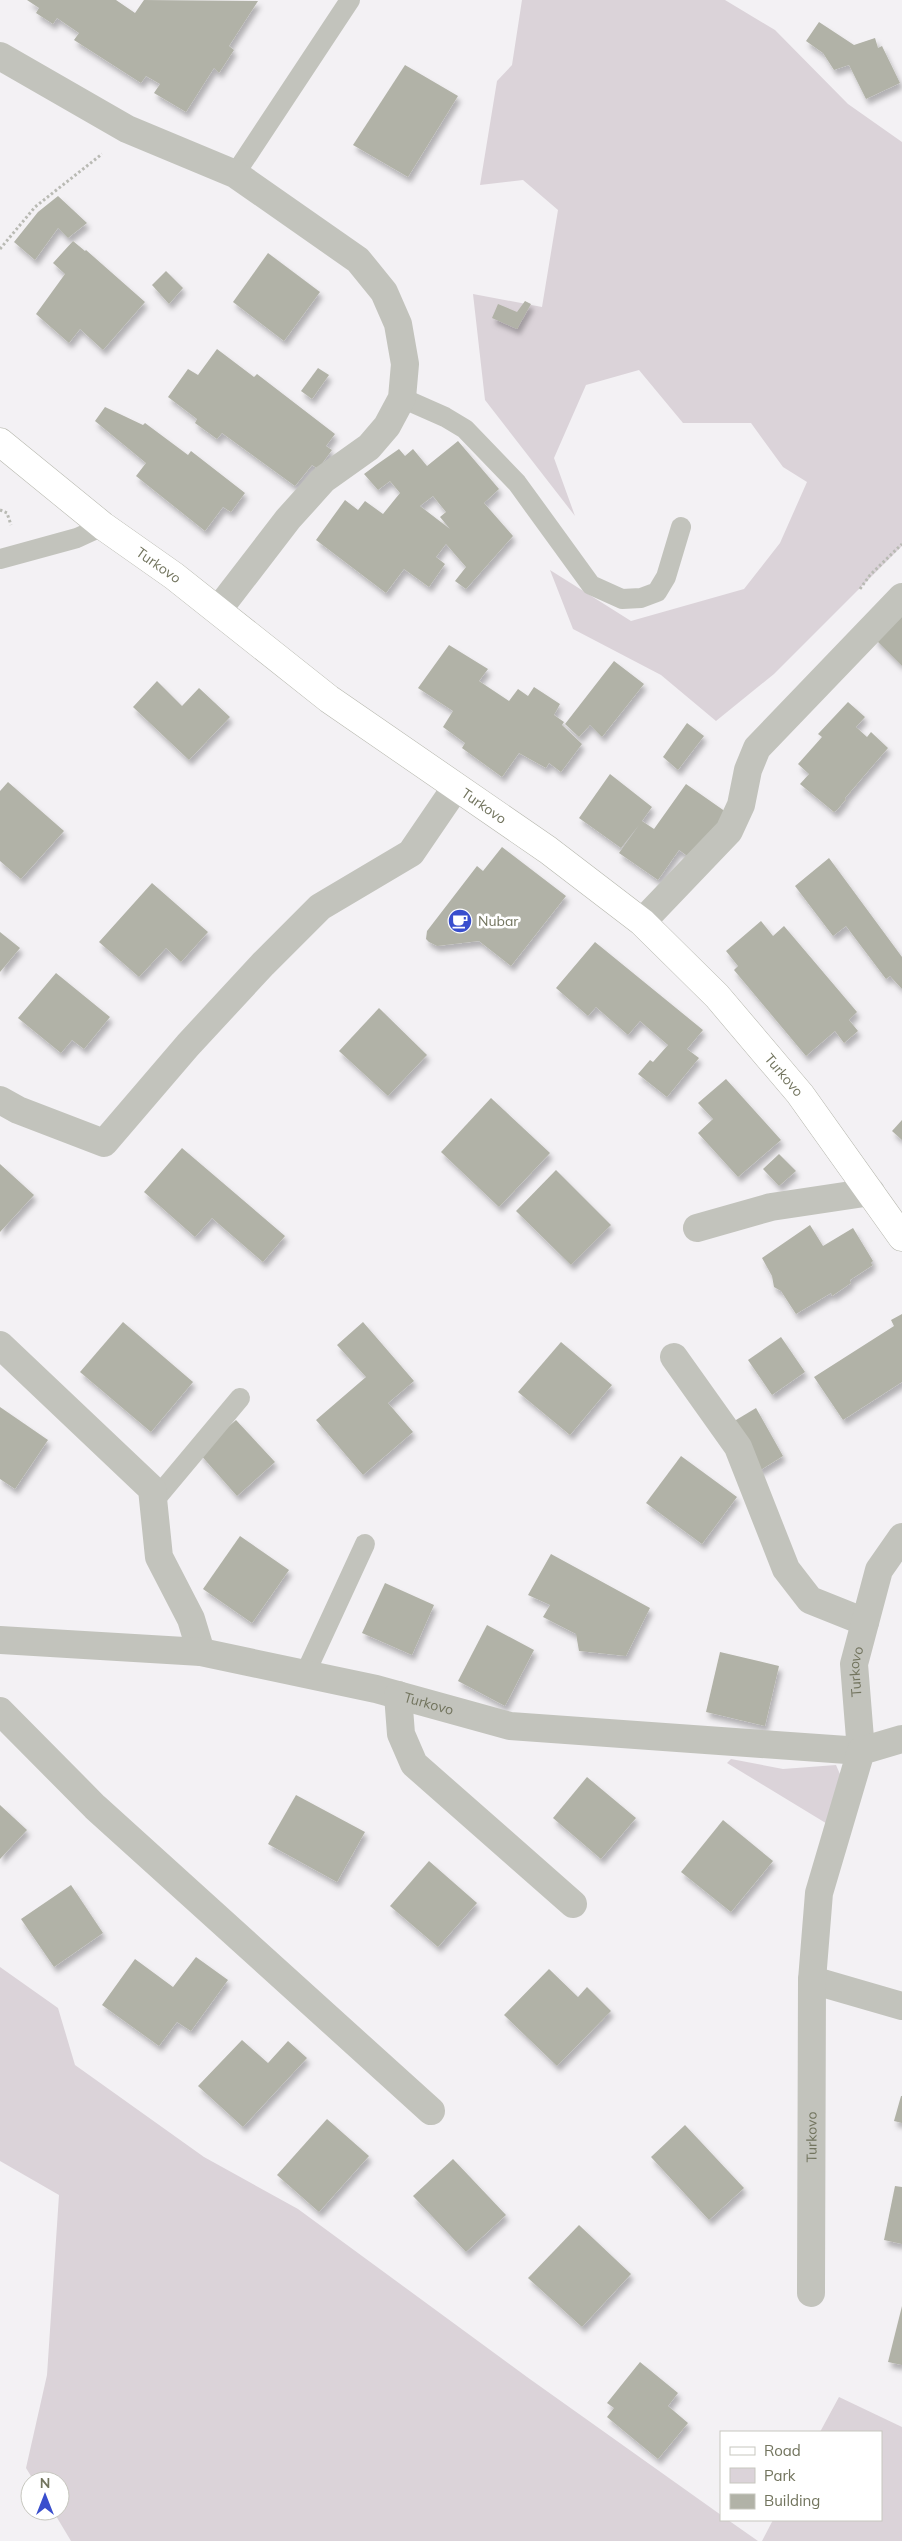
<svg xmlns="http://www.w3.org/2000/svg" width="902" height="2541" viewBox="0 0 902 2541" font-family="Mulish,sans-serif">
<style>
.green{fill:#dbd3d9}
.building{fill:#b1b2a7;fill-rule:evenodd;filter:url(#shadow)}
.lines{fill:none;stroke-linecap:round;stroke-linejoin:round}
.secondary-casing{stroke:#b5b6ac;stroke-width:29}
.path{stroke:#b9bab4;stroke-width:3;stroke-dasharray:2.5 2.5;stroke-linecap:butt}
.lane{stroke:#c2c3bc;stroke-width:20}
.street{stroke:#c2c3bc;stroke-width:28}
.secondary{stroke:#fff;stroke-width:28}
.labels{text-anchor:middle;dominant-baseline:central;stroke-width:5;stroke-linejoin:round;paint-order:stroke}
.street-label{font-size:14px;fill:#72745e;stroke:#fff}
.poi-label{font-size:14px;fill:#72745e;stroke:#fff;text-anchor:start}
</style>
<defs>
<filter id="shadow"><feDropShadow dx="3" dy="5.5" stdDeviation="2.5" flood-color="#0004"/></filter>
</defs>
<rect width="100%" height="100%" fill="#f3f1f4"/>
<g class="green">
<path d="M522 0H725L775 30 848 104 902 142V546L774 674 716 721 661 675 573 629 550 570 631 621 744 589 780 543 807 482 783 467 751 423H683L639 370 586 385 554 458 575 516 485 400 473 294 542 307 558 210 523 180 480 185 497 81 512 65Z"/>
<path d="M731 1759 783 1769 836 1765 843 1781 829 1825 727 1763Z"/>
<path d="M0 1967 58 2008 75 2065 204 2157 298 2209 527 2377 721 2515V2520H728L758 2541H71L53 2511H60V2481H34L26 2468 47 2375 59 2195 0 2161Z"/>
<path d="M839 2397 902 2427V2541H762L773 2520H881V2432H820Z"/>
</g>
<g class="building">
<path d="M27 0H116L135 13 144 0 258 1 229 46 234 50 219 73 214 68 186 112 154 93 160 84 146 76 141 83 74 40 79 33 57 18 53 24 36 13 39 8Z"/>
<path d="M819 22 854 45 875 38 878 48 882 46 900 83 866 99 849 65 834 70 823 53 806 41Z"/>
<path d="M405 65 458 96 408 177 353 145Z"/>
<path d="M58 196 87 223 68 238 58 228 35 260 14 242 38 212Z"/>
<path d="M73 241 85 251 86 250 145 302 103 350 80 329 69 343 36 314 65 274 53 263Z"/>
<path d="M268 253 320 292 284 341 233 302Z"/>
<path d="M166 271 183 288 169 304 152 285Z"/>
<path d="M525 301 531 304 517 329 492 318 498 304 517 312Z"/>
<path d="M217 349 254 377 257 374 335 434 326 446 332 450 318 469 312 465 295 486 222 433 217 439 195 423 197 419 168 397 188 369 198 375Z"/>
<path d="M318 368 329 375 312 399 301 391Z"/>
<path d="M105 407 143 425 145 423 188 455 191 451 245 493 231 512 223 507 205 531 136 476 146 463 95 421Z"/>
<path d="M458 441 499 489 484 503 513 536 466 589 455 581 466 567 446 544 436 557 445 564 429 587 404 569 386 593 316 540 345 500 358 510 365 501 383 514 400 493 390 481 378 490 364 474 376 465 399 449 405 456 413 449 427 466ZM433 496 446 512 440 517 450 529 420 506Z"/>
<path d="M902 611V666L874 638Z"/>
<path d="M449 645 488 669 479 681 509 701 518 689 528 696 534 687 560 704 554 715 564 722 562 725 582 744 561 772 549 763 546 768 519 753 502 777 462 748 465 743 443 727 453 711 418 688Z"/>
<path d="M614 661 644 684 602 737 590 725 579 737 565 724Z"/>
<path d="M157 681 182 706 199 688 230 717 189 760 133 707Z"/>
<path d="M848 702 865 717 856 727 867 737 871 732 888 748 845 798 846 799 837 810 834 812 800 784 809 774 798 764 822 737 818 734Z"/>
<path d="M687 723 704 736 678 770 663 757Z"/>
<path d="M610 774 652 807 642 821 654 829 686 784 726 812 693 860 679 850 658 880 619 853 639 825 621 848 579 818Z"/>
<path d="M8 782 64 831 21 879 0 861V791Z"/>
<path d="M502 847 566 896 511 966 479 941 437 946 429 942 426 939 427 931 477 866 483 871Z"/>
<path d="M829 858 902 957V989L890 976 886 979 846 926 833 936 795 886Z"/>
<path d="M152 883 208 932 181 962 166 948 139 977 99 942Z"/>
<path d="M761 921 773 936 784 926 857 1012 849 1020 858 1031 844 1043 835 1031 806 1056 734 970 738 966 726 951Z"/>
<path d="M0 932 20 948 0 972Z"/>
<path d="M595 942 703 1030 687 1049 699 1058 667 1097 638 1074 650 1060 653 1062 668 1045 640 1021 628 1035 596 1007 588 1016 556 988Z"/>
<path d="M56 973 110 1017 84 1049 72 1040 61 1053 18 1018Z"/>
<path d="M379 1008 427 1055 388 1096 339 1051Z"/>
<path d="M726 1079 781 1140 738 1177 698 1133 713 1119 698 1103Z"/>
<path d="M491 1098 550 1153 499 1207 441 1152Z"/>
<path d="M902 1120V1140L892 1131Z"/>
<path d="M182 1148 285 1236 263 1262 212 1218 195 1237 144 1192Z"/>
<path d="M779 1154 796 1171 779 1186 763 1169Z"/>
<path d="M0 1164 34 1195 0 1232Z"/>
<path d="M556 1170 611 1225 571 1265 516 1211Z"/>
<path d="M810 1225 823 1246 853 1228 873 1261 871 1263 873 1265 850 1280 851 1283 832 1296 831 1293 796 1314 781 1291 774 1287 772 1276 762 1258Z"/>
<path d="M902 1314V1382L843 1420 814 1377 894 1326 891 1320Z"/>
<path d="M123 1322 193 1382 151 1432 80 1372Z"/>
<path d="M363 1322 414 1381 388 1403 413 1432 363 1475 316 1420 366 1377 337 1345Z"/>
<path d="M781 1337 805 1372 772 1395 748 1360Z"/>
<path d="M561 1342 612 1385 570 1435 518 1392Z"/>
<path d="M0 1407 48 1440 15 1489 0 1479Z"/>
<path d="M756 1408 783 1456 759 1471 731 1423Z"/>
<path d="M236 1420 275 1462 237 1496 199 1453Z"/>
<path d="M681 1456 737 1497 702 1544 646 1503Z"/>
<path d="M240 1536 289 1570 252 1623 203 1589Z"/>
<path d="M551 1554 650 1608 626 1656 579 1651 576 1634 543 1617 550 1605 528 1595Z"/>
<path d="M385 1583 434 1605 412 1655 362 1633Z"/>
<path d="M487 1625 534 1650 505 1706 458 1681Z"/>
<path d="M720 1652 779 1666 765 1726 706 1712Z"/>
<path d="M587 1777 636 1818 601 1859 553 1818Z"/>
<path d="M296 1795 365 1832 337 1882 268 1844Z"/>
<path d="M0 1805 27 1830 0 1859Z"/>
<path d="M723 1820 773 1861 731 1912 681 1872Z"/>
<path d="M429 1861 477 1903 438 1947 390 1906Z"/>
<path d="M71 1885 103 1933 54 1967 21 1919Z"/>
<path d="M196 1957 228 1980 191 2031 177 2022 159 2046 102 2005 135 1959 173 1987Z"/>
<path d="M549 1969 578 1997 587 1987 611 2011 557 2066 504 2015Z"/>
<path d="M242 2040 268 2063 288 2041 307 2058 243 2127 198 2086Z"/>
<path d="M901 2096H902V2123L894 2121Z"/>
<path d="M327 2119 369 2156 319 2212 277 2175Z"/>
<path d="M685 2125 744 2188 709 2220 651 2157Z"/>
<path d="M453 2159 506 2215 466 2252 413 2196Z"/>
<path d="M895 2186 902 2187V2244L884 2240Z"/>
<path d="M579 2225 631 2274 582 2327 528 2278Z"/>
<path d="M902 2306V2365L888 2362Z"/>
<path d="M640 2362 678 2393 668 2406 688 2423 658 2459 607 2417 614 2408 607 2403Z"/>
</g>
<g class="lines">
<g class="secondary-casing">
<g id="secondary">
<path id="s3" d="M0 442 103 526 174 576 329 699 548 850 642 922 717 996 800 1094 902 1237"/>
</g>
</g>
<g class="path">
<path d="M0 249 35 207 102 154"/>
<path d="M0 510 7 513 11 525"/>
<path d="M860 589 870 575 902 544"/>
</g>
<g class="lane">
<path d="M235 174 350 0"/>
<path d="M402 398 445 417 465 429 517 483 591 585 622 599 641 598 657 592 666 577 681 527"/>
<path d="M0 559 77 538 103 526"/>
<path d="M153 1502 240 1398"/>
<path d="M305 1674 365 1544"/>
</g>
<g class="street">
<path d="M0 56 127 129 235 174 358 260 384 292 398 324 405 364 402 398 387 426 369 447 324 479 288 519 218 610"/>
<path d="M642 922 729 831 741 805 748 770 757 748 902 597"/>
<path d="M0 1100 18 1110 104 1143 188 1045 263 964 320 907 411 853 456 787"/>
<path d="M697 1228 771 1207 871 1192"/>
<path d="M0 1345 152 1489 159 1557 191 1619 201 1652"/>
<path d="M674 1357 738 1447 786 1569 810 1600 865 1622"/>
<path id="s1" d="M0 1640 201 1652 376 1689 510 1726 861 1751 854 1664 879 1570 902 1537"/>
<path d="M398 1695 401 1734 414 1764 573 1904"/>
<path d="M0 1711 95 1807 431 2111"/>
<path d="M812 1980 902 2006"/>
<path id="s2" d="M811 2293 812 1980 819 1893 861 1751 902 1739"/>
</g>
<use href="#secondary" class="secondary"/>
</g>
<defs>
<g id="cafe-disc" transform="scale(1.25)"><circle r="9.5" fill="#394ecd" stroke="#fff"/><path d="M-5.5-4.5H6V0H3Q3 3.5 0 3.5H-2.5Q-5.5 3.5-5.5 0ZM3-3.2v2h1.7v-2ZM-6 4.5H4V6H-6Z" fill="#fff"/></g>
</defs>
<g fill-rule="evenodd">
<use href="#cafe-disc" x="460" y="921"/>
</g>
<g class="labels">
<g class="street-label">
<text stroke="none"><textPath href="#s3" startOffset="201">Turkovo</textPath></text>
<text stroke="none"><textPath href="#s3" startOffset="606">Turkovo</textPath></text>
<text stroke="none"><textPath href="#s3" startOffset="1011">Turkovo</textPath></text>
<text stroke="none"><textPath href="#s1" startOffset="951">Turkovo</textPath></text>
<text stroke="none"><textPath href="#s1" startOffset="435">Turkovo</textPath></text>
<text stroke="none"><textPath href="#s2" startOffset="156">Turkovo</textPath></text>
</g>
<g class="poi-label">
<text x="478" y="921">Nubar</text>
</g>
</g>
<rect x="720" y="2431" width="162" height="90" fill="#ffffff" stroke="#c7c7bf"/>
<rect x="730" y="2447" width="25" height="8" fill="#ffffff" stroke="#c7c7bf"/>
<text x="764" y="2456" font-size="15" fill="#72745e">Road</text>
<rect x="730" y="2468" width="25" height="15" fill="#dbd3d9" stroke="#c7c7bf"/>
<text x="764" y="2481" font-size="15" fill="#72745e">Park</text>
<rect x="730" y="2494" width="25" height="15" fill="#b1b2a7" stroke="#c7c7bf"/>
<text x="764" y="2506" font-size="15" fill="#72745e">Building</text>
<g transform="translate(45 2496)"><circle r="24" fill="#ffffff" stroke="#c7c7bf"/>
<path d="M0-4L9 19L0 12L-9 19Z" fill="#394ecd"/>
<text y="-8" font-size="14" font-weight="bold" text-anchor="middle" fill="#72745e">N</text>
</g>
</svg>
